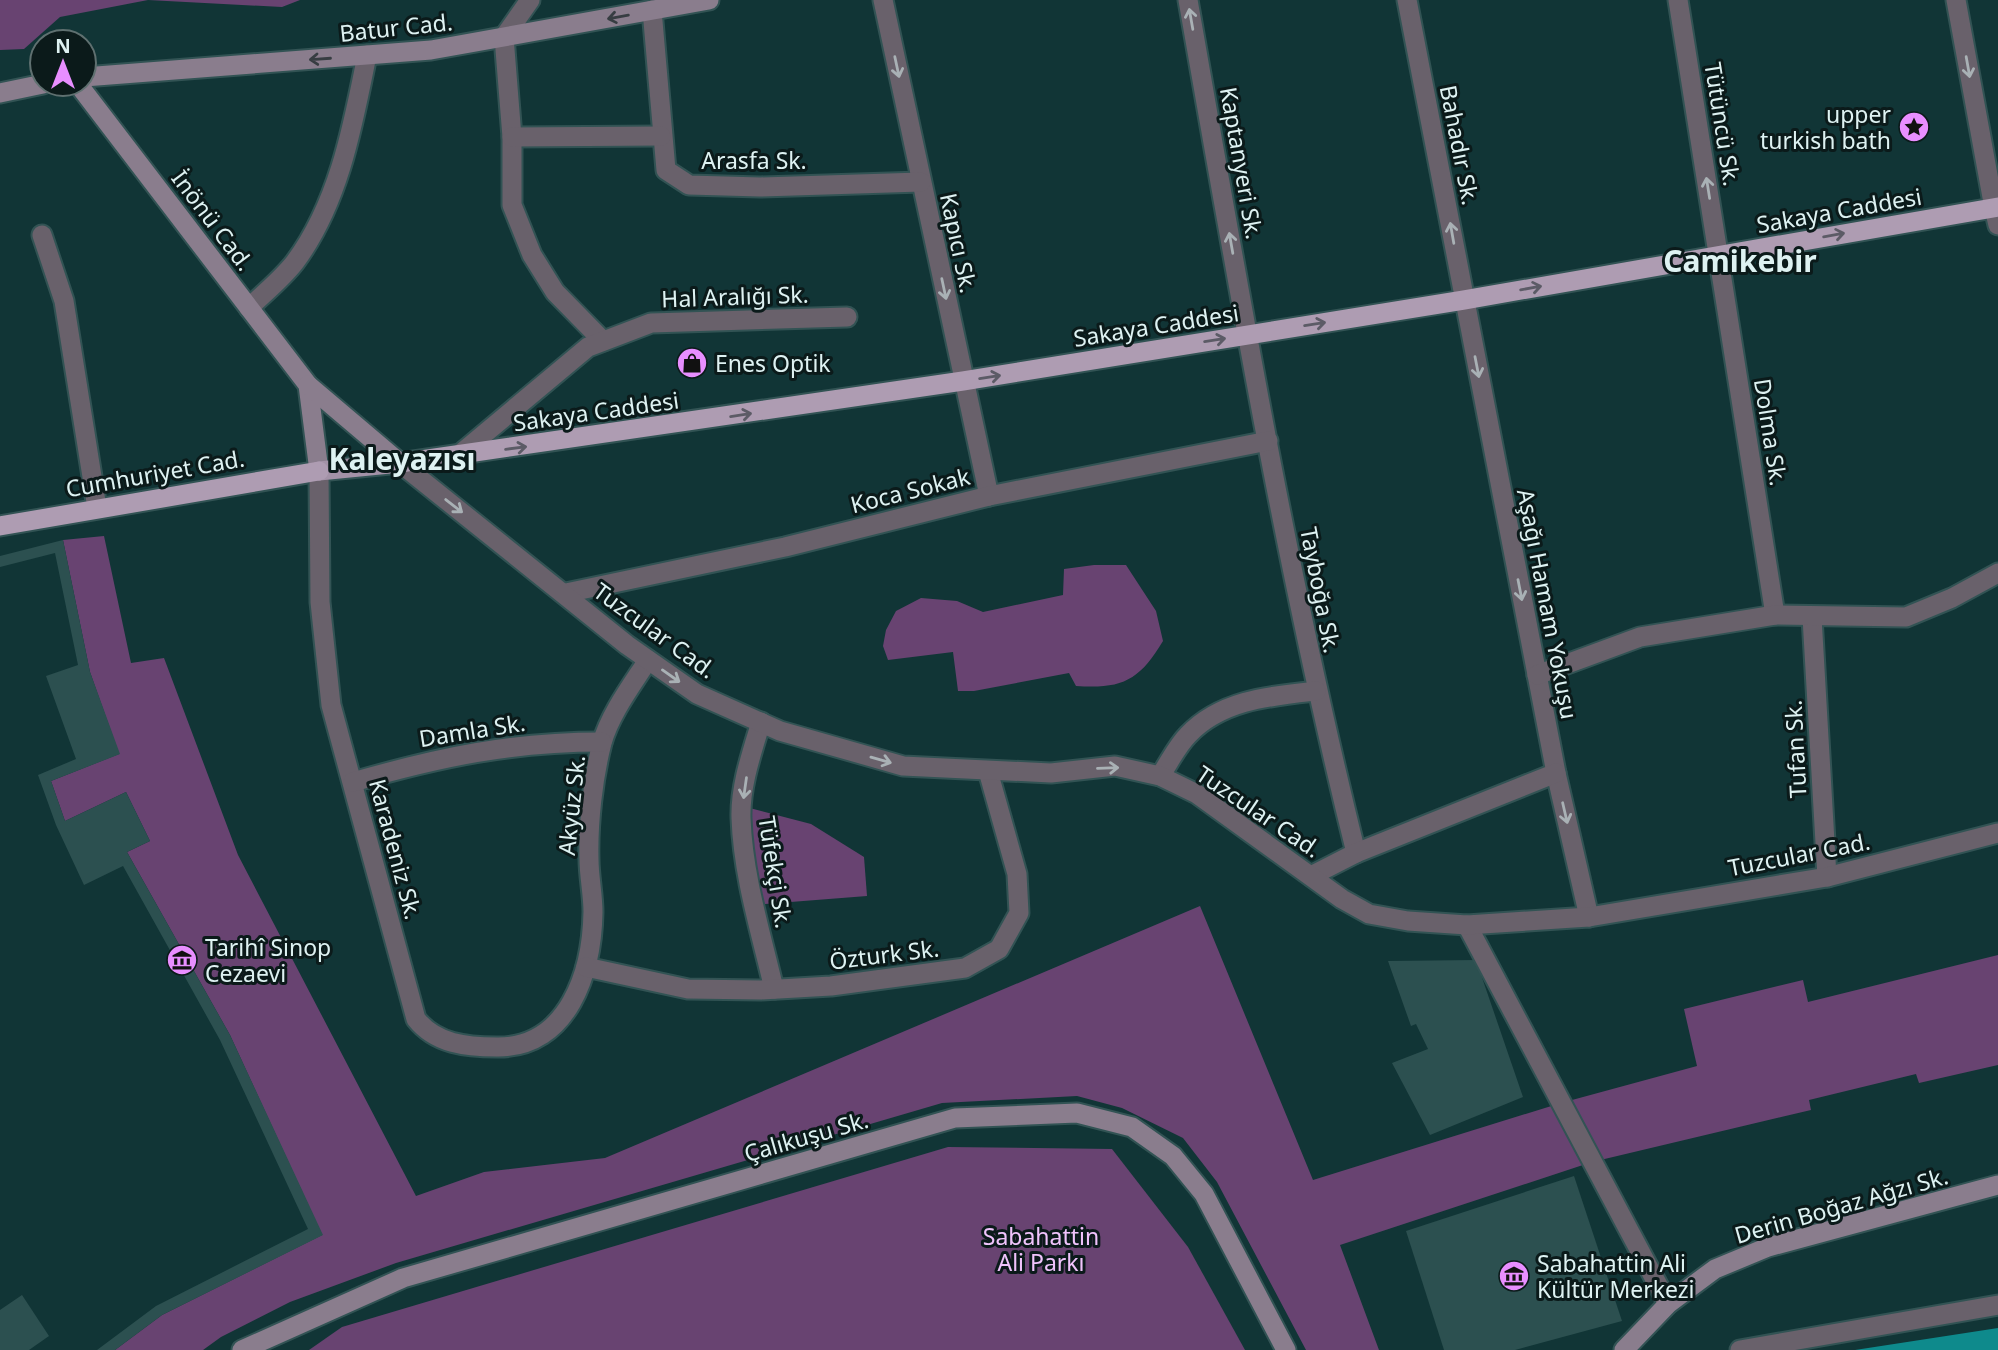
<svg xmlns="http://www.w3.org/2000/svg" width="1998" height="1350" viewBox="0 0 1998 1350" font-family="'Noto Sans',sans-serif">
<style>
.green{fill:#684371}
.water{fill:#0e8a8c}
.building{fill:#2c5050}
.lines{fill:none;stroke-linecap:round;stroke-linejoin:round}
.pedestrian-casing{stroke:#325354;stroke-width:23}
.minor-casing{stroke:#325354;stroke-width:23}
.tertiary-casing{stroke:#325354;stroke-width:23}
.secondary-casing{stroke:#325354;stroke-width:23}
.primary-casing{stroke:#325354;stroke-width:23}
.trunk-casing{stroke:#325354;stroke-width:23}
.pedestrian{stroke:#69616b;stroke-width:19}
.minor{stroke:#69616b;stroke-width:19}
.tertiary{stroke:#69616b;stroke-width:19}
.secondary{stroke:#8a7d8d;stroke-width:19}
.primary{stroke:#a392a7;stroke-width:19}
.trunk{stroke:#ae9cb2;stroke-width:19}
.oneway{stroke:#373d42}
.oneway2{stroke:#a9b1b5}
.oneway3{stroke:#5c5b66}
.labels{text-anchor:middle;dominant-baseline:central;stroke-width:6;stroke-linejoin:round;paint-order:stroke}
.street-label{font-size:23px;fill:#def2f2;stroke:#0b1a1a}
.poi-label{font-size:23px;fill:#def2f2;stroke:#0b1a1a;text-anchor:start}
.park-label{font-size:23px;fill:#f0c3fc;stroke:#0b1a1a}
.district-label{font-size:30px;font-weight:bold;fill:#def2f2;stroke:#0b1a1a}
</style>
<rect width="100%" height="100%" fill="#113536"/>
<g class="green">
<path d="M0 0H300L282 7 148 0 60 17 24 49 0 50Z"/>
<path d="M104 536 131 663 164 658 238 855 416 1196 484 1172 605 1158 1200 906 1313 1180 1561 1103 1697 1066 1684 1009 1803 980 1808 1002 1998 955V1065L1919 1083 1916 1074 1809 1100 1811 1110 1592 1162 1340 1245 1379 1350H1306L1217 1182 1183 1138 1122 1108 1077 1096 942 1103 396 1263 290 1302 221 1337 203 1350H115L162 1315 322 1235 230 1035 127 852 150 841 126 792 65 821 51 781 119 754 90 672 63 540Z"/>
<path d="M1094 565H1126L1156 611 1163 641C1139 681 1122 689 1076 686L1069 673 974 691H958L953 652 888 660 883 646 886 630 896 611 921 598 957 601 983 612 1063 595 1064 569Z"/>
<path d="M742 806 811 824 864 857 867 896 754 905Z"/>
<path d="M948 1147 1112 1149 1188 1247 1245 1350H309L342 1327Z"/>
</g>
<path class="water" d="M1998 1328V1350H1855Z"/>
<g class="building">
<path d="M63 540 90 672 120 754 51 781 65 821 126 792 150 841 127 852 230 1035 323 1235 162 1315 115 1350H97L156 1306 308 1229 220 1040 123 866 84 885 56 825 38 775 76 759 46 676 78 665 55 553 0 567V556Z"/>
<path d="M1476 960 1523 1097 1430 1135 1392 1063 1428 1049 1416 1024 1411 1026 1388 961Z"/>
<path d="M1574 1176 1622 1321 1515 1350H1444L1406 1231Z"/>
<path d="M22 1295 49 1336 29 1350H0V1310Z"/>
</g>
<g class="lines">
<g class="pedestrian-casing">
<path id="pedestrian" d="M1740 1350 1998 1305"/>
</g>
<g class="minor-casing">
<g id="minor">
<path d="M530 0 504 37 512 137V205L532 255 555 292 603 341"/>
<path d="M883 0 989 496"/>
<path d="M1188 0C1238 285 1286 571 1356 853"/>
<path d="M1407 0 1556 773 1589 917"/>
<path d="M1678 0 1775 615"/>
<path d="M652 10 666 170 689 185 760 187 921 182"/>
<path d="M512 137 661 136"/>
<path d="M1994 208 1998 225"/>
<path d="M42 235 64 301 97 508"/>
<path d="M249 308C264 293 282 279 295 262 339 203 353 125 367 55"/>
<path d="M459 455 588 347 651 323 847 317"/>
<path d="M319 471 320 602 331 705 416 1019C436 1044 466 1047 497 1047 569 1048 592 971 593 912 593 894 589 877 589 859 588 823 593 778 602 743 610 714 632 685 648 660"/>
<path d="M566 593 785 547 989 496 1268 441"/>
<path d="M1812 617 1827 877"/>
<path d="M1537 675 1640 637 1775 615 1906 617 1952 598 1998 573"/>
<path d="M761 722C752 752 740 786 741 818 743 876 761 933 774 989"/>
<path d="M1160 776C1169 763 1177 746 1188 735 1221 700 1270 696 1316 691"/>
<path d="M353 782C440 757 511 742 602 742"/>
<path d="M1311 876 1356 853 1556 773"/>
<path d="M1467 925 1668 1304"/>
<path d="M586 967 688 989 761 990 831 986 965 968 999 949 1019 913 1017 874 988 771"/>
</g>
</g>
<g class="tertiary-casing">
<g id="tertiary">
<path d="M1956 0 1994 208"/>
<path d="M400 463 627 645 697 694 780 731 903 766 1051 773 1115 766 1160 776 1197 794 1342 899 1369 914 1408 921 1467 925 1589 917 1827 877 1998 833"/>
</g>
</g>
<g class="secondary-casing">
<g id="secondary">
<path d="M84 77 431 50 709 0"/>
<path d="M78 84 308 385 319 471"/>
<path d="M0 93 43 84"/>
<path d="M308 385 400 463"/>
<path d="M242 1350 403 1278 955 1118 1077 1113 1132 1127 1173 1156 1204 1194 1286 1350"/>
<path d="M1624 1350 1668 1304 1715 1269 1768 1247 1998 1185"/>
</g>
</g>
<g class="primary-casing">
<path id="primary" d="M319 471 400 463"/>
</g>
<g class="trunk-casing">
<g id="trunk">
<path d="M400 463 963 381 1464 300 1998 207"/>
<path d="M0 526 319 471"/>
</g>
</g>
<use href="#pedestrian" class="pedestrian"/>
<use href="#minor" class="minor"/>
<use href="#tertiary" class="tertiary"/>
<use href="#secondary" class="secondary"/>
<use href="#primary" class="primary"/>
<use href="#trunk" class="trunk"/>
</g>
<defs><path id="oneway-shaft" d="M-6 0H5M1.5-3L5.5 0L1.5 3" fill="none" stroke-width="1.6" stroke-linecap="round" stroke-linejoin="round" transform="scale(1.75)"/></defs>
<g class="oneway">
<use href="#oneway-shaft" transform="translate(618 17) rotate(170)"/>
<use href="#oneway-shaft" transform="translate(320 59) rotate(176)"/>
</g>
<g class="oneway2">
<use href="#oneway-shaft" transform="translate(1191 19) rotate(-100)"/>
<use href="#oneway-shaft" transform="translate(897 67) rotate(78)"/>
<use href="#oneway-shaft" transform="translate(1968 67) rotate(80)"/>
<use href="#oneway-shaft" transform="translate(1708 188) rotate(-99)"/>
<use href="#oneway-shaft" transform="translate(1452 233) rotate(-100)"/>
<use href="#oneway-shaft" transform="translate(1231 243) rotate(-100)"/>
<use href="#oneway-shaft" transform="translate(944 289) rotate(78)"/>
<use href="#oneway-shaft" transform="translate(1477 367) rotate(79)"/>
<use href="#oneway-shaft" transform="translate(454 506) rotate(38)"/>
<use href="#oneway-shaft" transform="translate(1520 590) rotate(79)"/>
<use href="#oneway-shaft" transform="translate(671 676) rotate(35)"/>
<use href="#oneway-shaft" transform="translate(881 760) rotate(16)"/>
<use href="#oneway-shaft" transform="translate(1108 768) rotate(-2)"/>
<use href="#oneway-shaft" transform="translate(745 788) rotate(98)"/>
<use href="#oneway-shaft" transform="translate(1565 813) rotate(77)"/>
</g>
<g class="oneway3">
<use href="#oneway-shaft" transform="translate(1834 235) rotate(-10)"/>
<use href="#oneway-shaft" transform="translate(1531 288) rotate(-10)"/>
<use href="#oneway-shaft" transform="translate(1315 324) rotate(-9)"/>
<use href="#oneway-shaft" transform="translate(1215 340) rotate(-9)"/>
<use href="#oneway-shaft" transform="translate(990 377) rotate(-9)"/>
<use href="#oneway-shaft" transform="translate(741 415) rotate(-9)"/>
<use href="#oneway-shaft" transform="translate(516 448) rotate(-7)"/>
</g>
<defs>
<g id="sight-disc" transform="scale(1.575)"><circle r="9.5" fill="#e88eff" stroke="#0b1a1a"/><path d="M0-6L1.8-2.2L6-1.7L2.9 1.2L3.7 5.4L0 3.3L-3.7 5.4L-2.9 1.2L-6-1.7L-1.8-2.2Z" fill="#111"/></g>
<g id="shop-disc" transform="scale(1.575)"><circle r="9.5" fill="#e88eff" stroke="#0b1a1a"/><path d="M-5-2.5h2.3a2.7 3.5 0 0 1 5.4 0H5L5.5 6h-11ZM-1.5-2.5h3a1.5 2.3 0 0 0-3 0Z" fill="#111"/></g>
<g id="museum-disc" transform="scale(1.575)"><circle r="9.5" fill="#e88eff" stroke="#0b1a1a"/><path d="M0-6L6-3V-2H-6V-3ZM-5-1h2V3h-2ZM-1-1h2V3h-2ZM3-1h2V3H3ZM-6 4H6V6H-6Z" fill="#111"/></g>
</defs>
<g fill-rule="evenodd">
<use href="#sight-disc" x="1914" y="127"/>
<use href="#shop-disc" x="692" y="363"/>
<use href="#museum-disc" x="182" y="960"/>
<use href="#museum-disc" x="1514" y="1276"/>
</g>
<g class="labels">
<g class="street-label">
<text transform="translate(396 27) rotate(-6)">Batur Cad.</text>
<text transform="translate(1723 124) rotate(81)">Tütüncü Sk.</text>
<text transform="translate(1460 145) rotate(79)">Bahadır Sk.</text>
<text x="754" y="160">Arasfa Sk.</text>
<text transform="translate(1242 163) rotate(80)">Kaptanyeri Sk.</text>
<text transform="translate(1839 210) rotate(-10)">Sakaya Caddesi</text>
<text transform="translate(213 220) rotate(53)">İnönü Cad.</text>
<text transform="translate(959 243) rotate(78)">Kapıcı Sk.</text>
<text transform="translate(735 296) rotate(-2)">Hal Aralığı Sk.</text>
<text transform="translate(1156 325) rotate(-9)">Sakaya Caddesi</text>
<text transform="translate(596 411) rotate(-8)">Sakaya Caddesi</text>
<text transform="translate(1771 432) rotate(81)">Dolma Sk.</text>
<text transform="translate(155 473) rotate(-10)">Cumhuriyet Cad.</text>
<text transform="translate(910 490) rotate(-14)">Koca Sokak</text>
<text transform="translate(1321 590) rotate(79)">Tayboğa Sk.</text>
<text transform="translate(1548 604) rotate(79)">Aşağı Hamam Yokuşu</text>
<text transform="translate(655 630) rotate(36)">Tuzcular Cad.</text>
<text transform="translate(472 730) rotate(-9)">Damla Sk.</text>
<text transform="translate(1795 749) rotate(-93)">Tufan Sk.</text>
<text transform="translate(571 805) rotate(-84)">Akyüz Sk.</text>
<text transform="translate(1259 811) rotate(34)">Tuzcular Cad.</text>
<text transform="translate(396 849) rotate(75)">Karadeniz Sk.</text>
<text transform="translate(1799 854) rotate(-11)">Tuzcular Cad.</text>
<text transform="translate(776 872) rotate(81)">Tüfekçi Sk.</text>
<text transform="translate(884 954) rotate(-7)">Özturk Sk.</text>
<text transform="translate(806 1136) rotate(-16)">Çalıkuşu Sk.</text>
<text transform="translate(1841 1205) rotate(-16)">Derin Boğaz Ağzı Sk.</text>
</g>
<g class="poi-label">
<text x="1891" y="114" text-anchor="end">upper<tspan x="1891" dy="26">turkish bath</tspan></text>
<text x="715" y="363">Enes Optik</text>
<text x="205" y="947">Tarihî Sinop<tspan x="205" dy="26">Cezaevi</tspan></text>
<text x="1537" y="1263">Sabahattin Ali<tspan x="1537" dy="26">Kültür Merkezi</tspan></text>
</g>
<g class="park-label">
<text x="1041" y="1236">Sabahattin<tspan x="1041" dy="26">Ali Parkı</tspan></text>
</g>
<g class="district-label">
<text x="1740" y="260">Camikebir</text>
<text x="402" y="458">Kaleyazısı</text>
</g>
</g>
<g transform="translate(63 63)"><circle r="33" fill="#0b1a1a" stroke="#5f7070" stroke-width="2"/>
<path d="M0-5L12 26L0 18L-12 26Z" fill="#e88eff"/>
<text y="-10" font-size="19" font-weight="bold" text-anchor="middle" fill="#def2f2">N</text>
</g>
</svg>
